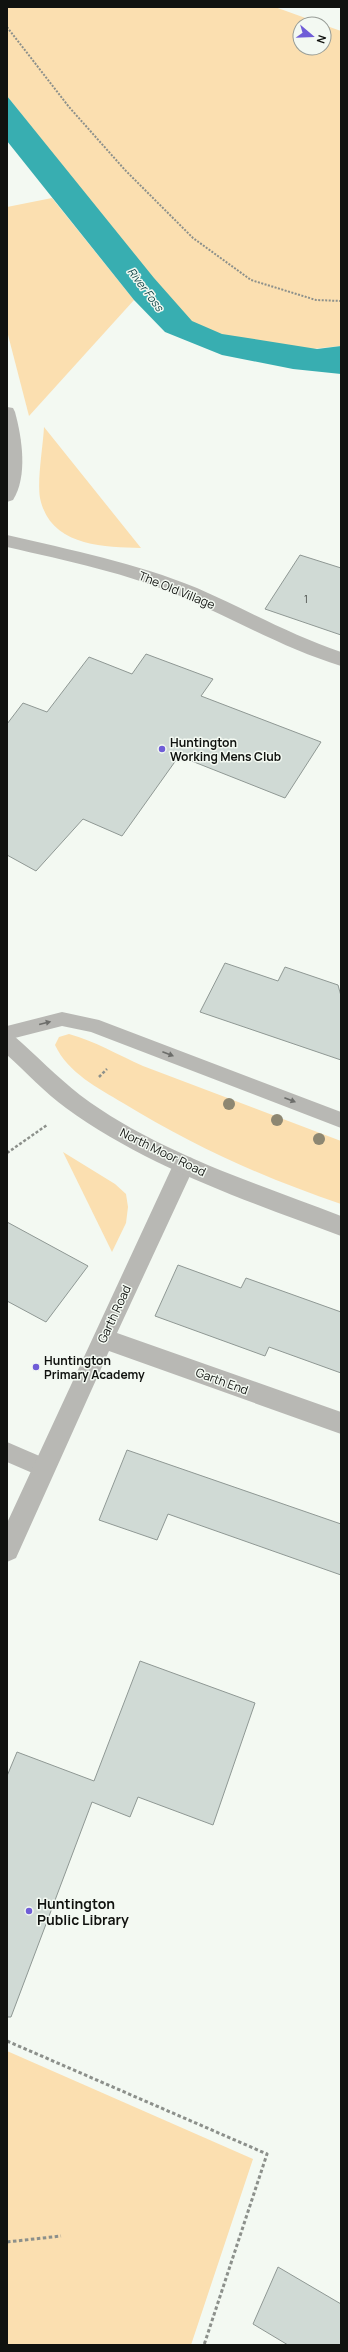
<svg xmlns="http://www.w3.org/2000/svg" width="348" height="2352" viewBox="0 0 348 2352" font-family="Manrope,sans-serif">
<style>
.green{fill:#fbdfb0}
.water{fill:#38aeb1}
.building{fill:#d0dad5;stroke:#8f9894}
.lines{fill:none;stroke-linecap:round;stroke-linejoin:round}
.path-far2{stroke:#8c908b;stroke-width:2;stroke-dasharray:2 1.5;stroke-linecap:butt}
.path-far1{stroke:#8c908b;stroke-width:2.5;stroke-dasharray:3 2;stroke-linecap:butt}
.path{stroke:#8c908b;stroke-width:3;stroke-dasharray:3.5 2.5;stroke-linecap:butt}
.service{fill:#b8b8b4;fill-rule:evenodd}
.minor{fill:#b8b8b4;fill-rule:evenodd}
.tertiary{fill:#b8b8b4;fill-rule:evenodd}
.tree{fill:#8d8772}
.oneway{fill:#6c6d6a}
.poi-dot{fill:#6f5dd7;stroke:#f3f9f2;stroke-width:1.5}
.labels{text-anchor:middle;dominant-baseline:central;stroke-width:3;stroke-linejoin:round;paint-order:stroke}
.number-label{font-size:10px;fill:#404440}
.far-water-label{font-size:11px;font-style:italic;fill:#093f41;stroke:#f3f9f2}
.street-label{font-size:12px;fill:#10120f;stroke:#f3f9f2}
.poi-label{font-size:12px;font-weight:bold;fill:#10120f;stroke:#f3f9f2;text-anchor:start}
.near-poi-label{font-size:14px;font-weight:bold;fill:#10120f;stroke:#f3f9f2;text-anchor:start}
</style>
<rect width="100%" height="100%" fill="#f3f9f2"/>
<g class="green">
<path d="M7 7H275L322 24H300V48H324V25L341 31V346L312 349 227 337 183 319 7 96Z"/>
<path d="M52 198 134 300 29 416 7 331V207Z"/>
<path d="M44 427 141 548C102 547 50 546 40 498 37 480 43 447 44 427Z"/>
<path d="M69 1034C95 1041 118 1055 143 1066L341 1141V1204C264 1178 193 1146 123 1103 98 1088 68 1073 55 1045L59 1037Z"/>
<path d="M63 1152 115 1184 126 1194 128 1207 126 1223 112 1252Z"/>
<path d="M7 2051 253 2159 191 2345H7Z"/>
</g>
<path class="water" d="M7 96 154 278 192 321 222 334 317 349 341 346V374L293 369 222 355 165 332 134 300 7 141Z"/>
<g class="building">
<path d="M300 555 341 568V635L265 609Z"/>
<path d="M146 654 213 679 201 696 321 742 285 798 179 756 122 836 83 819 36 871 7 855V724L23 703 47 712 89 657 132 674Z"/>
<path d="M225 963 278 981 285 967 338 985 341 996V1060L200 1012Z"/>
<path d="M7 1222 88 1266 46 1322 7 1301Z"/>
<path d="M178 1265 241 1288 246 1278 341 1312V1373L269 1347 265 1356 155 1316Z"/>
<path d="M127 1450 341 1524V1575L168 1514 157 1540 99 1520Z"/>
<path d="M140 1661 255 1703 213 1825 138 1797 130 1817 92 1802 11 2017H7V1776L17 1752 94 1781Z"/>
<path d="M278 2267 341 2304V2345H288L253 2324Z"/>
</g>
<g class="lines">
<path class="path-far2" d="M7 27 69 107 125 170 193 238 251 280 316 300 341 301"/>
<g class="path-far1">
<path d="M99 1077 107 1069"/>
<path d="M7 1153 47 1125"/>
</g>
<g class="path">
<path d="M7 2041 267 2154 204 2345"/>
<path d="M7 2242 61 2236"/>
</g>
<g class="service">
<path d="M62 1012 99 1020 341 1112V1128L91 1032 62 1026 7 1040V1026Z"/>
<path d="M7 1442 51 1461 54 1468 51 1475 44 1478 7 1462Z"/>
</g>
<g class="minor">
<path d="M7 535C71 550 136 563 197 588 245 609 291 635 341 652V666C286 649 237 621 185 598 128 573 67 561 7 547Z"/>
<path d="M184 1156 192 1158 195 1165 117 1333 341 1412V1434L109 1351 16 1558 7 1562V1523L173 1165 176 1158Z"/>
</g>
<g class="tertiary">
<path d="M7 407 13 408 15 412C22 438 28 476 13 500L7 502Z"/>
<path d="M7 1033 14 1036C36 1055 57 1077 80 1095 156 1152 253 1182 341 1216V1236C249 1202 145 1166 66 1108 45 1093 26 1072 7 1055Z"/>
</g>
</g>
<g class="tree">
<circle cx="229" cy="1104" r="6"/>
<circle cx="277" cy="1120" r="6"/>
<circle cx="319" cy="1139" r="6"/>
</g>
<defs><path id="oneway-solid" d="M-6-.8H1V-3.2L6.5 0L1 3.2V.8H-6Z"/></defs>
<g class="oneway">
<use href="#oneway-solid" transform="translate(45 1023) rotate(-14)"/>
<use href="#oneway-solid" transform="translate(168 1054) rotate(21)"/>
<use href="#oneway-solid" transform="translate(290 1100) rotate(21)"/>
</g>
<g class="poi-dot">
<circle cx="162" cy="749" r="4"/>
<circle cx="36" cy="1367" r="4"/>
<circle cx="29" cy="1911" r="4"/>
</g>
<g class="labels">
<g class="number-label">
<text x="306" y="599">1</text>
</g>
<g class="far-water-label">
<text transform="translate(146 289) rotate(53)">River Foss</text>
</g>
<g class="street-label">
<text transform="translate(177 590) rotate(22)">The Old Village</text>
<text transform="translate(163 1152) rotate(26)">North Moor Road</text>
<text transform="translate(114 1314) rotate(-65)">Garth Road</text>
<text transform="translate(222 1381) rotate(20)">Garth End</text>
</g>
<g class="poi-label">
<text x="170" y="742">Huntington<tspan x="170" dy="14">Working Mens Club</tspan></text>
<text x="44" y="1360">Huntington<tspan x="44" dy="14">Primary Academy</tspan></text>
</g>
<g class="near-poi-label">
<text x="37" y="1903">Huntington<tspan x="37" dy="16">Public Library</tspan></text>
</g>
</g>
<rect width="348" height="2352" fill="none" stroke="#10120f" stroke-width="16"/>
<g transform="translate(312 36) rotate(109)"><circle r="19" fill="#f3f9f2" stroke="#989d97"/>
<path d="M0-3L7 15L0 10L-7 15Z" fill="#6f5dd7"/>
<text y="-6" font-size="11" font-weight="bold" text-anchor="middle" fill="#10120f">N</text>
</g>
</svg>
